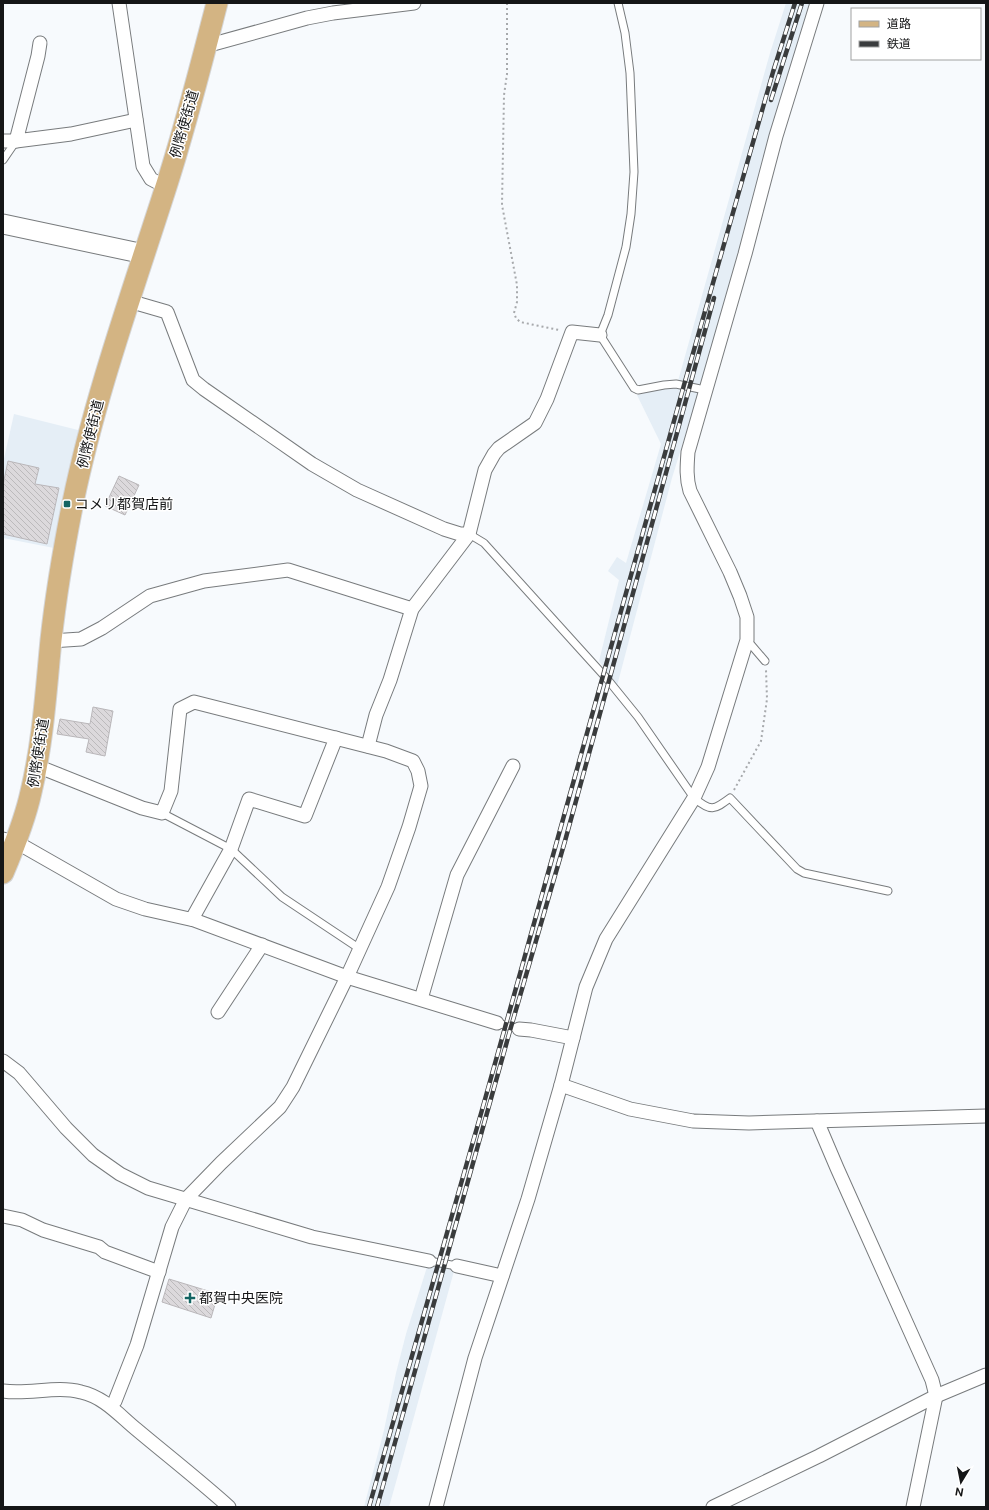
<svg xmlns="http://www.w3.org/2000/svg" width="989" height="1510" viewBox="0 0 989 1510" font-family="'Public Sans','Noto Sans JP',sans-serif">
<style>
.built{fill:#e5eef6}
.building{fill:url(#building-back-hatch);stroke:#bab7ba}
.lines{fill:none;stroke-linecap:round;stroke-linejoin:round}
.lane-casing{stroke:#787b7d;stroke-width:9}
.street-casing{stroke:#787b7d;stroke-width:15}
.secondary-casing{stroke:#787b7d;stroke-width:21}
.primary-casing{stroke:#d5d5d5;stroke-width:23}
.path{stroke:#a7a9ac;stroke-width:2;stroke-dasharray:2 3;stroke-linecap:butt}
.lane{stroke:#fff;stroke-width:7}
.street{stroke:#fff;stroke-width:13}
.secondary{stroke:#fff;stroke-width:19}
.primary{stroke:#d3b483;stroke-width:21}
.rail-casing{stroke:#3a3c3d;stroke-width:4.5}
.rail{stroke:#fff;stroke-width:3;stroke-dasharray:9;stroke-linecap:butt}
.poi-dot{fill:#146463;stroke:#fff;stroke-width:1.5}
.labels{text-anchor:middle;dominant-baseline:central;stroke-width:3;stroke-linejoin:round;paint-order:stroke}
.street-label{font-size:14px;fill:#151617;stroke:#fff}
.poi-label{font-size:14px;fill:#151617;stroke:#fff;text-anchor:start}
</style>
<defs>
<pattern id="building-back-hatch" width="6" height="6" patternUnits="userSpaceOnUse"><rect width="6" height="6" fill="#dcd9dc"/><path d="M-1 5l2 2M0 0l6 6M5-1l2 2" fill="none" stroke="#bcbabc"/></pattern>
</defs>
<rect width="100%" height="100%" fill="#f7fafd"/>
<g class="built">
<path d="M786 3H811L780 101 701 385 678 381 770 53Z"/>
<path d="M667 387H676L696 391 698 394 672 478 617 686 599 661 619 580 608 571 617 557 626 563 661 444 637 395Z"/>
<path d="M14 414 82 431 54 548 3 538V463Z"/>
<path d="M430 1265 453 1269 454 1271 398 1475 389 1507H364L384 1430 396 1373 406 1334 427 1267Z"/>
</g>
<g class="building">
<path d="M8 461 39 468 35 484 59 488 47 544 3 534V485Z"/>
<path d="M119 476 139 485 125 515 105 506Z"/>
<path d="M93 707 113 711 105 756 86 752 89 739 57 734 60 719 90 724Z"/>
<path d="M169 1279 218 1294 211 1318 162 1302Z"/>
</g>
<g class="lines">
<g class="lane-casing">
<g id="lane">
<path d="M618 3 625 33 630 73 634 172 631 214 626 247 608 315 600 335 634 388 638 390 664 385 676 384 705 390"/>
<path d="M3 160 16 141"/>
<path d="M469 534 484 543 608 680 638 717 694 798C711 812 714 810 730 798L797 869 804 873 888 891"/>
<path d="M747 640 765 661"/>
<path d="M162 813 231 849 282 897 360 949"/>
<path d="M497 1023 519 1029"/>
<path d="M429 1261 457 1266"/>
</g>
</g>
<g class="street-casing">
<g id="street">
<path d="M119 3 143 166 151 179 166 187"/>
<path d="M40 43 38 56 16 141 71 134 136 120"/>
<path d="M206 46 307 18 333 13 414 3"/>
<path d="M3 141H16"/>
<path d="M129 301 167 312 193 380 204 389 312 464 357 490 444 529 460 534H469L485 470 494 454 499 448 535 423 547 399 572 332 600 335"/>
<path d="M51 641 81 639 102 628 150 596 204 581 288 570 412 609"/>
<path d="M368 746 376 715 390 680 412 609 469 534"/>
<path d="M37 766 142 808 162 813 171 791 180 709 194 702 386 751 413 761 418 771 421 786 409 827 388 887 347 977 293 1087 280 1107 221 1163 186 1199 172 1227 137 1345 115 1401 111 1406"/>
<path d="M3 839 16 842 116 899 145 909 194 920 347 977 497 1023"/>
<path d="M192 919 231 849 249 799 305 816 336 738"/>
<path d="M421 999 457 875 513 766"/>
<path d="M218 1012 262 945"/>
<path d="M519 1029 531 1030 573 1038"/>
<path d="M3 1061 19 1073 66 1128 93 1155 120 1174 148 1188 312 1237 429 1261"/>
<path d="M561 1085 630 1109 693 1121 749 1123 986 1116"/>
<path d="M817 1121 837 1168 932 1380 936 1396 913 1507"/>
<path d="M3 1216 22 1220 43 1230 99 1247 105 1252 159 1272"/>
<path d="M457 1266 502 1276"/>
<path d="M3 1391C29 1395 56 1385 81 1392 104 1397 119 1415 136 1429 167 1455 199 1480 229 1507"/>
<path d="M436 1507 475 1358 528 1199 561 1085 586 987 606 939 694 798 708 767 747 640V617L740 596 730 572 690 491C686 478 687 466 688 452L745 254 776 136 817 3"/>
<path d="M713 1507 819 1456 936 1396 986 1375"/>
</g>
</g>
<g class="secondary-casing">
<path id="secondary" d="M3 224 144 254"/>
</g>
<g class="primary-casing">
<path id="primary" d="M3 873C14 847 25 820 31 792 43 742 46 691 51 640 56 594 64 547 73 502 95 396 132 293 165 190 185 129 201 65 217 3"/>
</g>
<g class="path">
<path d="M507 3V74L504 95 502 205 517 285V302L514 313 516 318 520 322 559 330"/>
<path d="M734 790 761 741 767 699 766 670"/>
</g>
<use href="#lane" class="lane"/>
<use href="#street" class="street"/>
<use href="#secondary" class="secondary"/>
<use href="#primary" class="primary"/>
<g class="rail-casing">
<g id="rail">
<path d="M771 100 802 3"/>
<path d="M369 1507 482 1110 684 385 773 72 795 3"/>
<path d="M377 1507 511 1027 565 841 714 298"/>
</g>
</g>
<use href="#rail" class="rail"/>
</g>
<g class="poi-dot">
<rect x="63" y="500" width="8" height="8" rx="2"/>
<path d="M188 1292h4v4h4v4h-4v4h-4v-4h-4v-4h4z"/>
</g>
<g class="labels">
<g class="street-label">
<text transform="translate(184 124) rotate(-74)">例幣使街道</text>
<text transform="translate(90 434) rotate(-76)">例幣使街道</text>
<text transform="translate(38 753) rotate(-81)">例幣使街道</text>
</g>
<g class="poi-label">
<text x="75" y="504">コメリ都賀店前</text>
<text x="199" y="1298">都賀中央医院</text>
</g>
</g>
<rect width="989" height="1510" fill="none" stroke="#151617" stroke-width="8"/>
<rect x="851" y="8" width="130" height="52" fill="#ffffff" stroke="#a1a2a2"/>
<rect x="859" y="21" width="20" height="6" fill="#d3b483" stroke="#a1a2a2"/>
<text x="887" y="28" font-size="12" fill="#151617">道路</text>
<rect x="859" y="41" width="20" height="6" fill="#3a3c3d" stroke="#a1a2a2"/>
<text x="887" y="48" font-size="12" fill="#151617">鉄道</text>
<g transform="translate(961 1482) rotate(190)" stroke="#ffffff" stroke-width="3" paint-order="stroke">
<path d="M0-3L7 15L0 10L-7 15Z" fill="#151617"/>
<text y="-6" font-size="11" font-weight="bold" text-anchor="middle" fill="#151617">N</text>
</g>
</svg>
